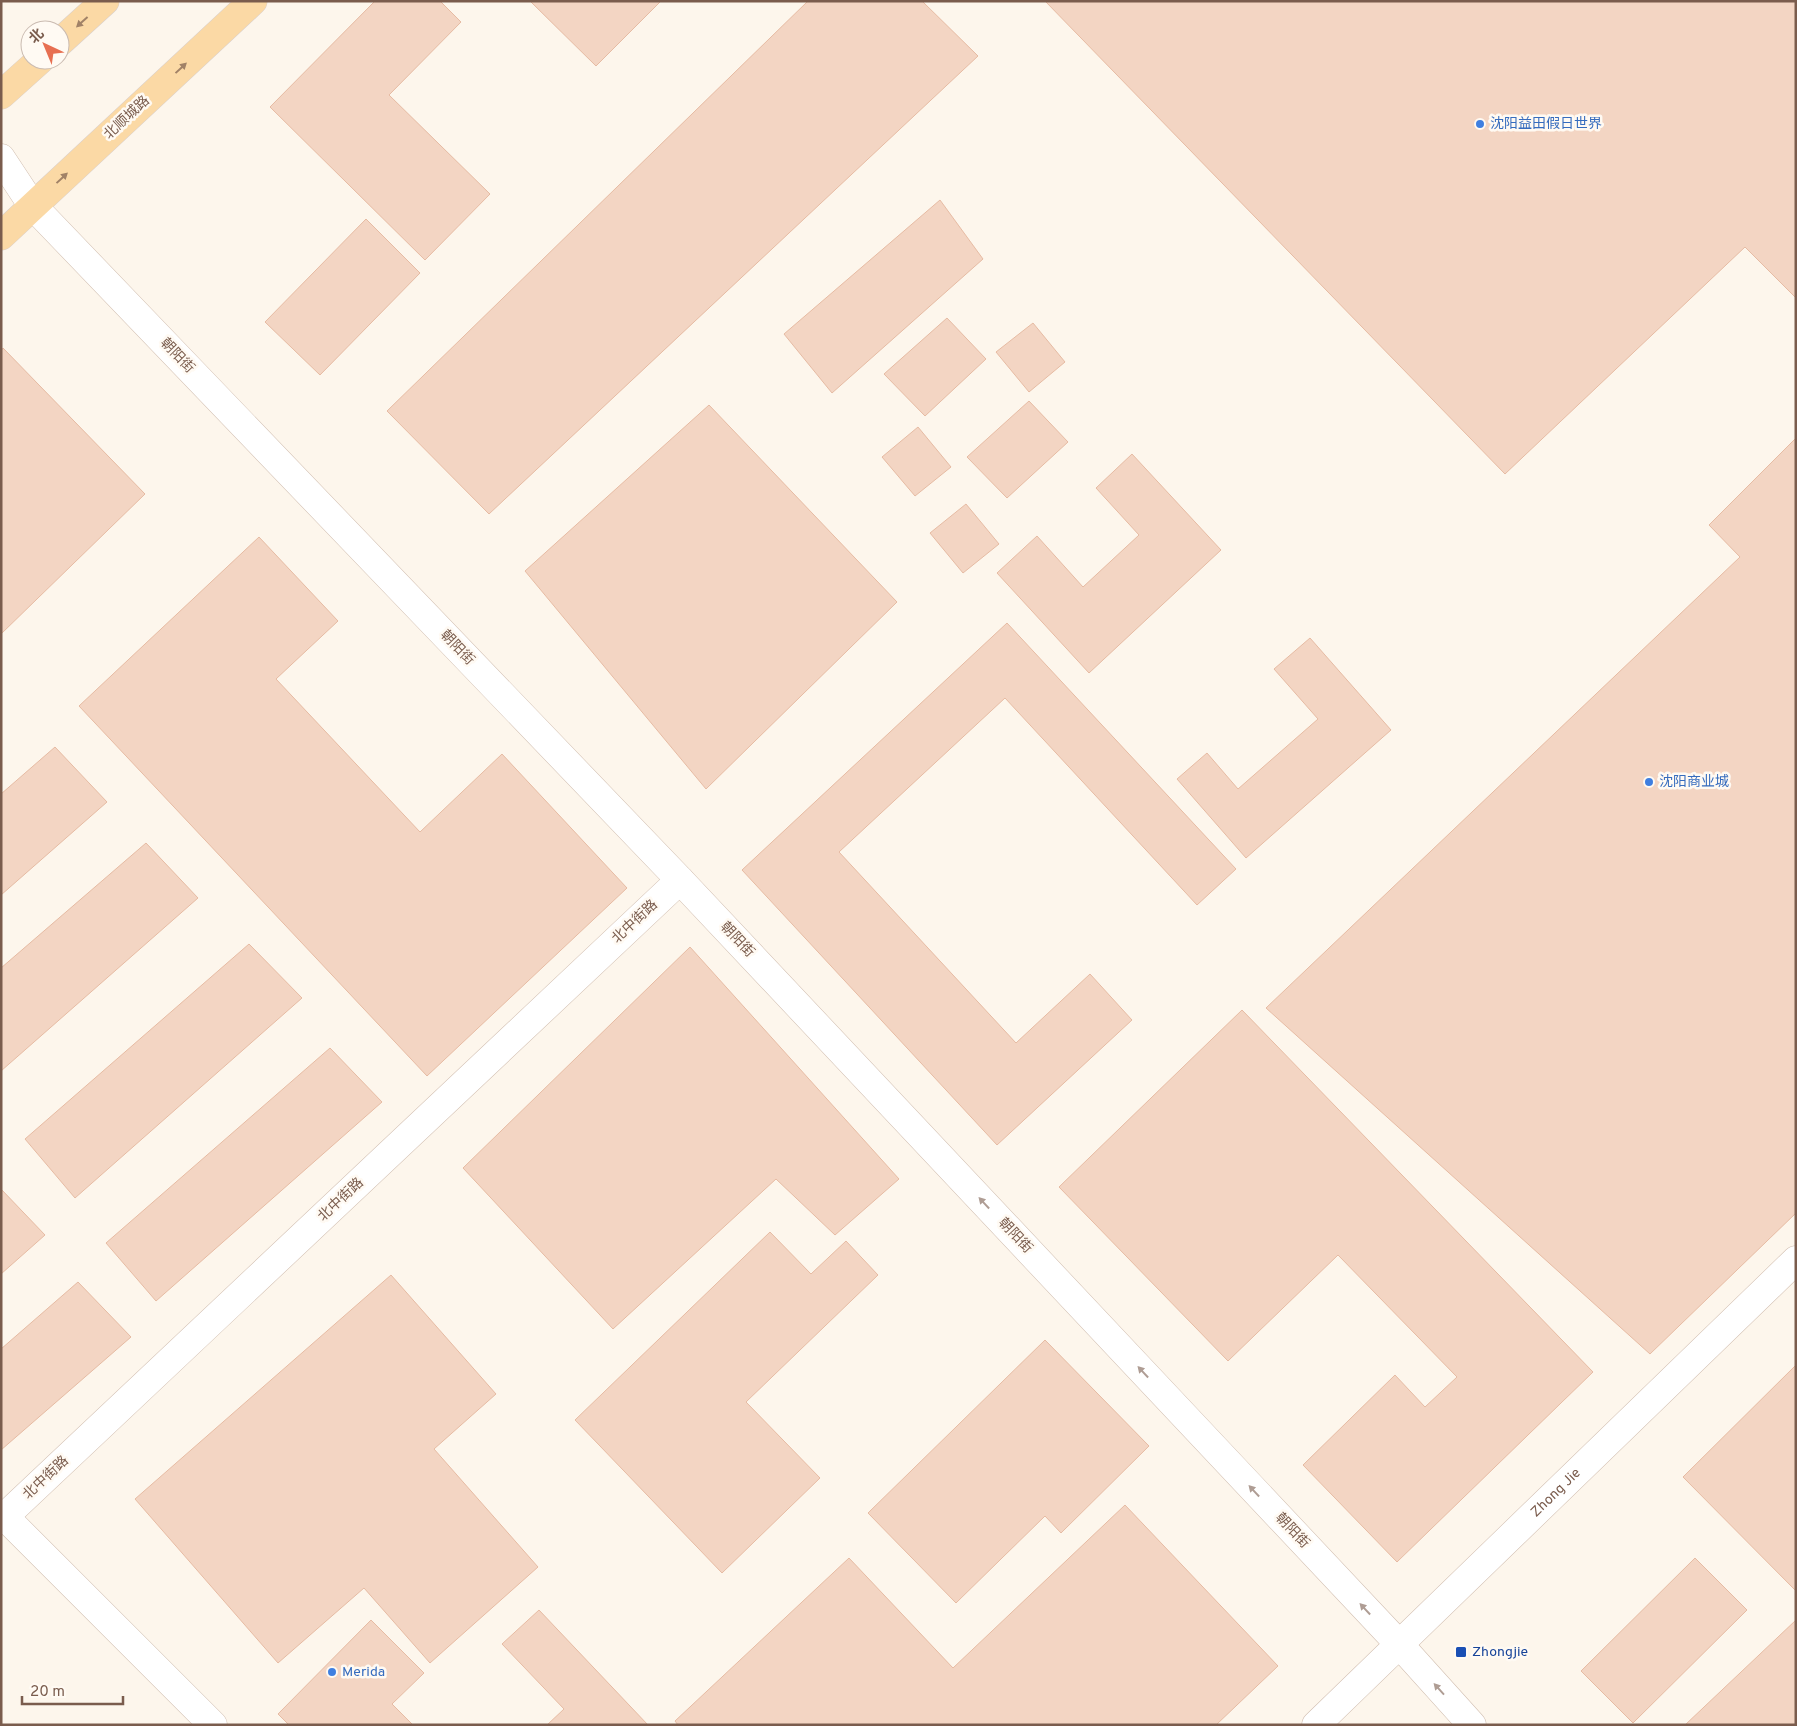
<svg xmlns="http://www.w3.org/2000/svg" width="1797" height="1726" viewBox="0 0 1797 1726" font-family="Overpass,'Noto Sans SC',sans-serif">
<style>
.building{fill:#f3d5c3;stroke:#e6bba3}
.lines{fill:none;stroke-linecap:round;stroke-linejoin:round}
.minor-casing{stroke:#d1beb0;stroke-width:29}
.major-casing{stroke:#dad1cd;stroke-width:29}
.minor{stroke:#fff;stroke-width:28}
.major{stroke:#fbd9a5;stroke-width:28}
.oneway{fill:#a18267}
.oneway2{fill:#af9d94}
.shop-dot{fill:#3f7fe0;stroke:#fffaf3;stroke-width:2}
.transit-dot{fill:#1a4fb4;stroke:#fffaf3;stroke-width:2}
.labels{text-anchor:middle;dominant-baseline:central;stroke-width:5;stroke-linejoin:round;paint-order:stroke}
.street-label{font-size:14px;fill:#7a5c4d;stroke:#fffaf3}
.shop-label{font-size:14px;fill:#366cbe;stroke:#fffaf3;text-anchor:start}
.transit-label{font-size:14px;fill:#164399;stroke:#fffaf3;text-anchor:start}
</style>
<rect width="100%" height="100%" fill="#fdf6ec"/>
<g class="building">
<path d="M375 1H440L461 22 389 95 490 194 425 260 270 107Z"/>
<path d="M530 1H661L596 66Z"/>
<path d="M808 1H922L978 56 489 514 387 411Z"/>
<path d="M1045 1H1796V298L1745 247 1505 474Z"/>
<path d="M940 200 983 259 832 393 784 334Z"/>
<path d="M366 219 420 273 320 375 265 322Z"/>
<path d="M947 318 986 359 925 416 884 374Z"/>
<path d="M1033 323 1065 362 1029 392 996 352Z"/>
<path d="M3 348 145 494 1 634V351Z"/>
<path d="M1029 401 1068 442 1007 498 967 457Z"/>
<path d="M709 405 897 602 706 789 525 571Z"/>
<path d="M918 427 951 467 915 496 882 457Z"/>
<path d="M1796 438V1213L1650 1354 1266 1008 1740 557 1709 525Z"/>
<path d="M1132 454 1221 550 1089 673 997 573 1037 536 1083 587 1139 535 1096 488Z"/>
<path d="M966 504 999 544 963 573 930 533Z"/>
<path d="M259 537 338 621 276 679 420 832 502 754 627 888 427 1076 79 706Z"/>
<path d="M1007 623 1236 869 1197 905 1005 698 839 852 1016 1043 1090 974 1132 1020 997 1145 742 870Z"/>
<path d="M1310 638 1391 730 1246 858 1177 779 1207 753 1238 789 1318 719 1274 669Z"/>
<path d="M55 747 107 802 1 895V794Z"/>
<path d="M146 843 198 898 1 1071V968Z"/>
<path d="M249 944 302 998 75 1198 25 1139Z"/>
<path d="M690 947 899 1179 835 1235 776 1179 613 1329 463 1168Z"/>
<path d="M1242 1010 1593 1372 1397 1562 1303 1465 1395 1375 1425 1407 1457 1377 1338 1255 1228 1361 1059 1187Z"/>
<path d="M330 1048 382 1102 156 1301 106 1243Z"/>
<path d="M1 1189 45 1235 1 1274Z"/>
<path d="M770 1232 811 1274 846 1241 878 1275 746 1402 820 1478 722 1573 575 1420Z"/>
<path d="M391 1275 496 1394 434 1449 538 1567 430 1663 364 1588 278 1663 135 1499Z"/>
<path d="M78 1282 131 1337 1 1450V1349Z"/>
<path d="M1045 1340 1149 1446 1061 1533 1045 1516 956 1603 868 1513Z"/>
<path d="M1796 1365V1591L1683 1477Z"/>
<path d="M1125 1505 1278 1666 1216 1725H678L675 1721 849 1558 953 1668Z"/>
<path d="M1695 1558 1747 1610 1633 1723 1581 1671Z"/>
<path d="M539 1610 648 1725H547L564 1709 502 1644Z"/>
<path d="M371 1620 424 1673 392 1704 413 1725H289L278 1714Z"/>
<path d="M1796 1620V1725H1685Z"/>
</g>
<g class="lines">
<g class="minor-casing">
<g id="minor">
<path d="M1 158 32 205 680 880 1399 1644 1472 1725"/>
<path d="M5 1517 213 1725"/>
<path d="M1 1520 680 880"/>
<path id="s1" d="M1316 1725 1796 1260"/>
</g>
</g>
<g class="major-casing">
<g id="major">
<path d="M60 42 105 1"/>
<path d="M1 95 40 60"/>
<path d="M1 236 253 1"/>
</g>
</g>
<use href="#minor" class="minor"/>
<use href="#major" class="major"/>
</g>
<defs><path id="oneway-solid" d="M-6-.8H1V-3.2L6.5 0L1 3.2V.8H-6Z" transform="scale(1.25)"/></defs>
<g class="oneway">
<use href="#oneway-solid" transform="translate(82 22) rotate(138)"/>
<use href="#oneway-solid" transform="translate(181 68) rotate(-43)"/>
<use href="#oneway-solid" transform="translate(62 178) rotate(-43)"/>
</g>
<g class="oneway2">
<use href="#oneway-solid" transform="translate(984 1203) rotate(-133)"/>
<use href="#oneway-solid" transform="translate(1143 1372) rotate(-133)"/>
<use href="#oneway-solid" transform="translate(1254 1491) rotate(-133)"/>
<use href="#oneway-solid" transform="translate(1365 1609) rotate(-133)"/>
<use href="#oneway-solid" transform="translate(1439 1689) rotate(-132)"/>
</g>
<g class="shop-dot">
<circle cx="1480" cy="124" r="5"/>
<circle cx="1649" cy="782" r="5"/>
<circle cx="332" cy="1672" r="5"/>
</g>
<rect class="transit-dot" x="1455" y="1646" width="12" height="12" rx="2.5"/>
<g class="labels">
<g class="street-label">
<text transform="translate(127 118) rotate(-43)">北顺城路</text>
<text transform="translate(177 356) rotate(46)">朝阳街</text>
<text transform="translate(457 648) rotate(46)">朝阳街</text>
<text transform="translate(635 922) rotate(-43)">北中街路</text>
<text transform="translate(737 940) rotate(47)">朝阳街</text>
<text transform="translate(341 1200) rotate(-43)">北中街路</text>
<text transform="translate(1015 1236) rotate(47)">朝阳街</text>
<text transform="translate(46 1478) rotate(-43)">北中街路</text>
<text stroke="none"><textPath href="#s1" startOffset="334">Zhong Jie</textPath></text>
<text transform="translate(1292 1531) rotate(47)">朝阳街</text>
</g>
<g class="shop-label">
<text x="1490" y="124">沈阳益田假日世界</text>
<text x="1659" y="782">沈阳商业城</text>
<text x="342" y="1672">Merida</text>
</g>
<g class="transit-label">
<text x="1472" y="1652">Zhongjie</text>
</g>
</g>
<rect width="1797" height="1726" fill="none" stroke="#7a5c4d" stroke-width="5"/>
<g transform="translate(45 45) rotate(316)"><circle r="24" fill="#fffaf3" stroke="#cabbb1"/>
<path d="M0-4L9 19L0 12L-9 19Z" fill="#e76f51"/>
<text y="-8" font-size="14" font-weight="bold" text-anchor="middle" fill="#7a5c4d">北</text>
</g>
<path d="M22 1696v8h101v-8" fill="none" stroke="#7a5c4d" stroke-width="2.5"/>
<text x="30" y="1696" font-size="15" fill="#7a5c4d" stroke="#fffaf3" stroke-width="4" paint-order="stroke">20 m</text>
</svg>
